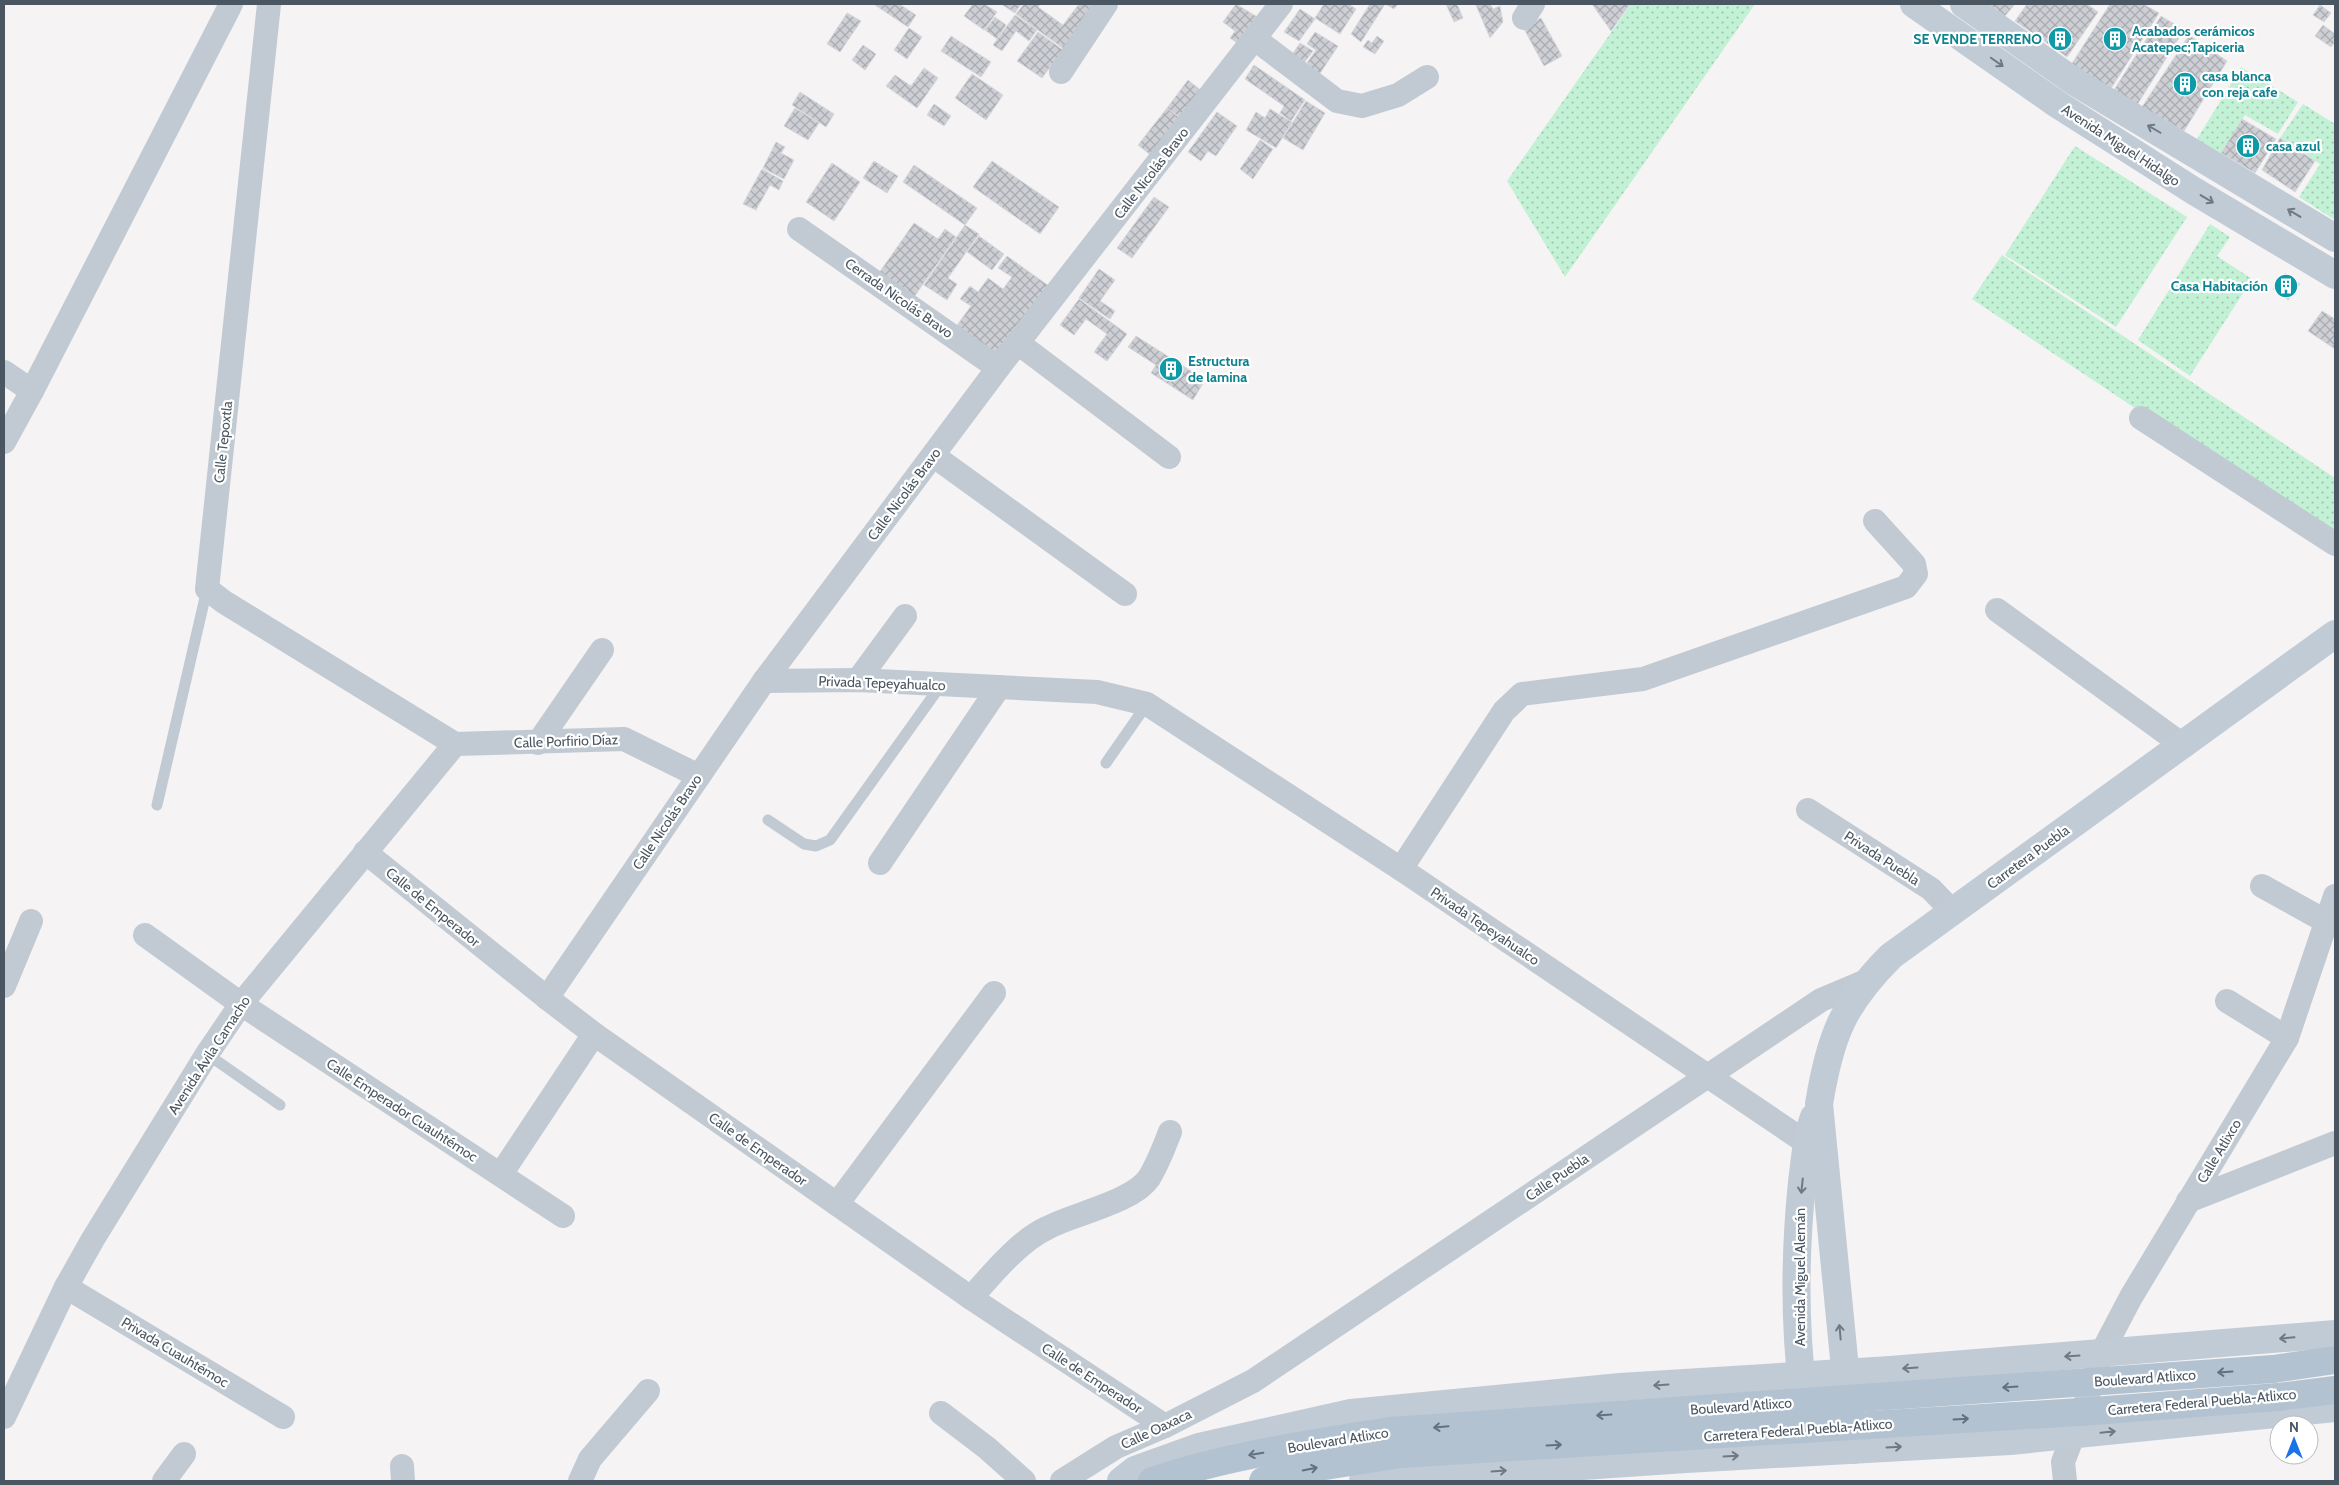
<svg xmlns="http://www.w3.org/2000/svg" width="2339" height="1485" viewBox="0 0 2339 1485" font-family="Cabin,sans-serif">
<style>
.grass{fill:url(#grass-dots)}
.building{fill:url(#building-cross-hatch);stroke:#d7d9de}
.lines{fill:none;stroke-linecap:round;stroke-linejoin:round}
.lane{stroke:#c1cad2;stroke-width:11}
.street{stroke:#c1cad2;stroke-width:24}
.secondary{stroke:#c1cbd6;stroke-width:28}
.primary{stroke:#b3c2d1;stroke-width:28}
.primary-bridge{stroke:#b3c2d1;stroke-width:28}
.oneway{stroke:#6e7984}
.oneway2{stroke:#64717d}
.labels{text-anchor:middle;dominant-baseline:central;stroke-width:4.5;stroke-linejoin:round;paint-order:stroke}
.culture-label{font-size:14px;font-weight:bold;fill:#0d838f;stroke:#fff;text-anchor:start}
.street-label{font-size:14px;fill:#4a5661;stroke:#fff}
</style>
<defs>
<pattern id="grass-dots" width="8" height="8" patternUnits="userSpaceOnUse" patternTransform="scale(1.25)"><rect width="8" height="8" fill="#c3f1d5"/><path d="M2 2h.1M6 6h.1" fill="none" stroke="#a0c6b0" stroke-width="1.8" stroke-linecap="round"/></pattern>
<pattern id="building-cross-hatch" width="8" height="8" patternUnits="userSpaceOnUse" patternTransform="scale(1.25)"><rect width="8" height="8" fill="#cdcfd5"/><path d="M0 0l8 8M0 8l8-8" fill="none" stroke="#a8abb0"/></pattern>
</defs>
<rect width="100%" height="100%" fill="#f5f3f3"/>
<g class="grass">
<path d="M1631 4H1755L1565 277 1507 181Z"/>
<path d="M2241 67 2298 102 2278 134 2245 115 2221 153 2196 141Z"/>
<path d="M2303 104 2335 124V220L2299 197 2320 164 2280 138Z"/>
<path d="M2075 146 2187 217 2116 327 2005 255Z"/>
<path d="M2210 224 2230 237 2217 256 2252 279 2190 376 2138 340Z"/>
<path d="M2002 255 2335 478V542L1972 299Z"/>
</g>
<g class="building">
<path d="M876 4H899L916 15 908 27 875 5Z"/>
<path d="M973 4H984L997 12 984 30 964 16Z"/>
<path d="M1001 4H1021L1015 13Z"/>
<path d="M1024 4H1040L1038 7 1063 25 1079 4H1096L1064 49 1016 14Z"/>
<path d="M1236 4 1259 18 1240 45 1230 38 1235 31 1223 22Z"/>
<path d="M1324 4H1348L1356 9 1340 34 1315 18Z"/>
<path d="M1370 4H1398L1394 9 1385 4 1361 42 1351 34Z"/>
<path d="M1446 4H1457L1463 18 1454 22Z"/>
<path d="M1479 4H1490L1493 9 1500 6 1503 22 1490 38 1476 5Z"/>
<path d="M1592 4H1630L1611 31Z"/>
<path d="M1988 4H2015L2005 16Z"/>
<path d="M2027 4H2087L2098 12 2067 57 2015 21Z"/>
<path d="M2110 4H2143L2159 13 2110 90 2071 65Z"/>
<path d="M2320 5 2331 13 2324 22 2313 15Z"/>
<path d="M1300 9 1315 19 1299 41 1284 32Z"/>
<path d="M847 13 861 21 840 52 827 44Z"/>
<path d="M1015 15 1037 30 1029 41 1016 31 1002 51 993 45Z"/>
<path d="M2161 16 2184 30 2137 105 2114 90Z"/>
<path d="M995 17 1006 25 997 39 985 30Z"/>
<path d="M1541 18 1562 56 1544 66 1523 27Z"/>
<path d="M2323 25 2335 34V42L2331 47 2315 36Z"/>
<path d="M909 28 922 37 907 59 894 50Z"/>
<path d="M1038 32 1063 50 1042 78 1017 61Z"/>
<path d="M1315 32 1338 46 1315 81 1304 75 1310 65 1307 63 1316 50 1307 44Z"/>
<path d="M2189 35 2227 61 2184 131 2142 107Z"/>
<path d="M951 36 991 62 981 77 941 51Z"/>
<path d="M1377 36 1384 41 1375 54 1363 47 1368 40 1372 43Z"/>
<path d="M1300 43 1313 51 1304 63 1291 56Z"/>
<path d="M863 45 876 54 865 70 852 60Z"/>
<path d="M1254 65 1305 100 1291 121 1280 113 1284 106 1245 79Z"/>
<path d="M924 68 938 78 917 108 886 86 895 75 911 86Z"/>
<path d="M972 74 1003 95 986 120 955 98Z"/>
<path d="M1188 80 1203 92 1182 119 1167 108Z"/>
<path d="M800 92 834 114 826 127 792 105Z"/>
<path d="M1306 101 1325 113 1303 150 1283 138Z"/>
<path d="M934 104 951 116 944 126 927 115Z"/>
<path d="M795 108 819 123 808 140 784 126Z"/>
<path d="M1167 108 1182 120 1153 157 1138 145Z"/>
<path d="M1270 109 1292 122 1276 148 1246 130 1256 112 1265 118Z"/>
<path d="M1217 112 1237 126 1216 156 1208 151 1201 161 1188 152Z"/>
<path d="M2242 119 2276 139 2255 173 2221 153Z"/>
<path d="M2280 138 2315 161 2295 192 2262 170Z"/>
<path d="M1260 140 1273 149 1253 179 1240 169Z"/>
<path d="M776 142 785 147 781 153 794 160 784 179 763 168Z"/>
<path d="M874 161 898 176 887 193 863 178Z"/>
<path d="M992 161 1059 207 1040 234 973 187Z"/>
<path d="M832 163 860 182 834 221 806 202Z"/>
<path d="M914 165 977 208 965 225 903 182Z"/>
<path d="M762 169 783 181 779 190 770 185 756 210 743 204Z"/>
<path d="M1154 197 1169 207 1132 258 1117 248Z"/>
<path d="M914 223 938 239 945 229 956 237 914 297 879 273Z"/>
<path d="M965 225 979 234 948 278 957 284 947 300 924 285Z"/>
<path d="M979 236 1004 254 992 270 967 252Z"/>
<path d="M1007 256 1049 286 994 362 952 332 971 306 960 299 970 286 978 292 988 278 1003 289 1012 277 998 268Z"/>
<path d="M1099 269 1115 280 1100 301 1115 311 1110 319 1079 298Z"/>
<path d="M2285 273 2300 284 2288 300 2273 289Z"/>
<path d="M1079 299 1127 334 1107 361 1094 352 1107 334 1086 319 1074 335 1060 325Z"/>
<path d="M2322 311 2335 319V349L2308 331Z"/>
<path d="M1136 336 1205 380 1193 400 1151 373 1156 365 1128 347Z"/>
</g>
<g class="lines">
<g class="lane">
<path d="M1106 763 1147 704"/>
<path d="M157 805 207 589"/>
<path d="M768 820 804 844 816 846 830 840 941 685"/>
<path d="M207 1054 280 1105"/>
</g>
<g class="street">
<path d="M269 4 207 589 224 602 455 744"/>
<path d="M1524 18 1533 4"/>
<path d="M1255 39 1337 101 1362 106 1398 95 1427 77"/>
<path d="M1061 72 1106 4"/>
<path d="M799 229 998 368"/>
<path d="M1018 343 1169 457"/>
<path d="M4 372 32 391"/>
<path d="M2141 418 2335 544"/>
<path d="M4 442 32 391 231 4"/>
<path d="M934 456 1125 594"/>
<path d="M1997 610 2184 746"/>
<path d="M858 680 905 616"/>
<path d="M764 681 858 680 1097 692 1147 704 1401 869 1807 1143 1824 1144"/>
<path d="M538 743 602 650"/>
<path d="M455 744 624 739 699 776"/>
<path d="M1808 810 1931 889 1952 911"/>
<path d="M365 852 547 998 594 1034 971 1298 1165 1426"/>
<path d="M880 863 999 687"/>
<path d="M1401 869 1504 711 1522 694 1643 679 1906 587 1916 574 1914 564 1875 521"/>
<path d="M2262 886 2327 922"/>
<path d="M145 935 241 1004 563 1216"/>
<path d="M4 986 31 921"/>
<path d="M547 998 764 681 998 368 1281 4"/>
<path d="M2227 1001 2287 1038"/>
<path d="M501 1174 594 1034"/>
<path d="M2188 1201 2335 1143"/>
<path d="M837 1204 994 993"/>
<path d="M66 1287 283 1417"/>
<path d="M971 1298C991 1275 1019 1241 1047 1228 1073 1214 1133 1202 1149 1178 1158 1164 1164 1147 1170 1132"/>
<path d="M941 1413 987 1448 1024 1481"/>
<path d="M4 1417 66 1287 93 1239 207 1054 241 1004 455 744"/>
<path d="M402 1466 403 1481"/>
<path d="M164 1481 184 1454"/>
<path d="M580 1481 590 1459 648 1391"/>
<path d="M1062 1481 1116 1447 1165 1426 1253 1381 1821 1000 1866 981"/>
<path d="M2065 1481 2063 1462 2087 1399 2101 1354 2131 1297 2287 1038 2335 896"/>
</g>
<g class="secondary">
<path d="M1914 4 2057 104 2194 191 2335 275"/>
<path d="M1964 4 2075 82 2335 238"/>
<path d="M1803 1393C1794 1323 1795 1251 1802 1182 1805 1160 1806 1138 1814 1117"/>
<path d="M1853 1450 1819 1104C1830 1037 1842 1005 1891 956L2335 634"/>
<path d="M1121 1481 1135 1470 1199 1447 1351 1413 1620 1387 1890 1370 2335 1334"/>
<path d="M1363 1481 1686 1459 2010 1441 2335 1408"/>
</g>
<g class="primary">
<path d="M2273 1369 2335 1360"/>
<path d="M2278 1397 2335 1390"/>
<path d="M1152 1481C1229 1455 1310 1444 1390 1431"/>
<path d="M1263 1481 1306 1469 1401 1454"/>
</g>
<g class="primary-bridge">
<path d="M1390 1431 2273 1369"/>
<path d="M1401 1454 2080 1412 2278 1397"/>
</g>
</g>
<defs><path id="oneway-shaft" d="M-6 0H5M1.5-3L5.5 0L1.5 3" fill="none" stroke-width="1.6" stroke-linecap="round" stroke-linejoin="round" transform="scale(1.25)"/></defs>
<g class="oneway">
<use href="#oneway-shaft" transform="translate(1997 62) rotate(35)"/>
<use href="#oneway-shaft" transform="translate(2154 129) rotate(-150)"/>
<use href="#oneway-shaft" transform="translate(2207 199) rotate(31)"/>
<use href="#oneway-shaft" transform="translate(2294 213) rotate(-149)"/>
<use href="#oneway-shaft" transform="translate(1802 1186) rotate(96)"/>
<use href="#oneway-shaft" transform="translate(1840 1332) rotate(-95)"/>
<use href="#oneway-shaft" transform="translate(2287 1338) rotate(175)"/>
<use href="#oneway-shaft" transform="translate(2072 1356) rotate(176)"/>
<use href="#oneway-shaft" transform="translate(1910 1368) rotate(176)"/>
<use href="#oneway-shaft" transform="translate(1661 1385) rotate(176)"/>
<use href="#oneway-shaft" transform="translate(2108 1432) rotate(-6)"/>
<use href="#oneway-shaft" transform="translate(1894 1447) rotate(-3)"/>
<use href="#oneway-shaft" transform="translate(1731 1456) rotate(-3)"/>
<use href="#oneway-shaft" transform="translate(1499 1471) rotate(-4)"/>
</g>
<g class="oneway2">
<use href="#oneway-shaft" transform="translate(2225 1372) rotate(176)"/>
<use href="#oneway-shaft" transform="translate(2010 1387) rotate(176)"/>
<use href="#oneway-shaft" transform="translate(1604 1415) rotate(176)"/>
<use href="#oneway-shaft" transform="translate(1961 1419) rotate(-3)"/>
<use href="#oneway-shaft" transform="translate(1441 1427) rotate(175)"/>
<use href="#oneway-shaft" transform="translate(1554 1445) rotate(-3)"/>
<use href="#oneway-shaft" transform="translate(1256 1454) rotate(170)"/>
<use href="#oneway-shaft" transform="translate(1310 1469) rotate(-11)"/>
</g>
<defs>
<g id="building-disc" transform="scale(1.25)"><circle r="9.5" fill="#0f9aa8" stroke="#fff"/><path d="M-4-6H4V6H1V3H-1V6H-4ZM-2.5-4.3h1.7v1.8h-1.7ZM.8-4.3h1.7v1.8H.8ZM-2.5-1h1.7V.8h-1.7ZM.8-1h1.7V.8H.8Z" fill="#fff"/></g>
</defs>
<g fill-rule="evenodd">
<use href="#building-disc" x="2060" y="39"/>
<use href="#building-disc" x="2115" y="39"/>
<use href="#building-disc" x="2185" y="84"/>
<use href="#building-disc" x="2248" y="146"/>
<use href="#building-disc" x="2286" y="286"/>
<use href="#building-disc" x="1171" y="369"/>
</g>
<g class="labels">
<g class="culture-label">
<text x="2132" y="31">Acabados cerámicos<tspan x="2132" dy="16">Acatepec;Tapiceria</tspan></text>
<text x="2042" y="39" text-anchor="end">SE VENDE TERRENO</text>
<text x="2202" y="76">casa blanca<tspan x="2202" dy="16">con reja cafe</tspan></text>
<text x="2266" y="146">casa azul</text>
<text x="2268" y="286" text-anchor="end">Casa Habitación</text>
<text x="1188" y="361">Estructura<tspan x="1188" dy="16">de lamina</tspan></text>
</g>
<g class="street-label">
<text transform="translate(2121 145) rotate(33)">Avenida Miguel Hidalgo</text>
<text transform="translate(1151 173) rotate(-52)">Calle Nicolás Bravo</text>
<text transform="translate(899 298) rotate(35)">Cerrada Nicolás Bravo</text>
<text transform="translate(223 442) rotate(-84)">Calle Tepoxtla</text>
<text transform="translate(904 494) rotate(-53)">Calle Nicolás Bravo</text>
<text transform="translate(882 683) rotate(2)">Privada Tepeyahualco</text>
<text transform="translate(566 741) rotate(-2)">Calle Porfirio Díaz</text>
<text transform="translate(667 822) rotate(-56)">Calle Nicolás Bravo</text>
<text transform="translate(2028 857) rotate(-36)">Carretera Puebla</text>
<text transform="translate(1882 858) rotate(33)">Privada Puebla</text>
<text transform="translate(433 907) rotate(39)">Calle de Emperador</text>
<text transform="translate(1485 926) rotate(34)">Privada Tepeyahualco</text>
<text transform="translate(209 1055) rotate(-57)">Avenida Ávila Camacho</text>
<text transform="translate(402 1110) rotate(33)">Calle Emperador Cuauhtémoc</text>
<text transform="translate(758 1149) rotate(35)">Calle de Emperador</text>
<text transform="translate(2219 1151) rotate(-59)">Calle Atlixco</text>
<text transform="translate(1557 1177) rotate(-34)">Calle Puebla</text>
<text transform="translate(1800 1277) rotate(-90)">Avenida Miguel Alemán</text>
<text transform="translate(175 1352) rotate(31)">Privada Cuauhtémoc</text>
<text transform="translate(1092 1378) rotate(33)">Calle de Emperador</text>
<text transform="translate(2145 1378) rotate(-4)">Boulevard Atlixco</text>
<text transform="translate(2202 1402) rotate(-5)">Carretera Federal Puebla-Atlixco</text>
<text transform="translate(1741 1406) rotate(-4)">Boulevard Atlixco</text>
<text transform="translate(1156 1429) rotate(-25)">Calle Oaxaca</text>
<text transform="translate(1798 1430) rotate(-4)">Carretera Federal Puebla-Atlixco</text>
<text transform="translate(1338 1440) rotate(-9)">Boulevard Atlixco</text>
</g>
</g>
<rect width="2339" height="1485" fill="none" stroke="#4a5661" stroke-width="10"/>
<g transform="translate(2294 1440)"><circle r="24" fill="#ffffff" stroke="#b7bbc0"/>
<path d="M0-4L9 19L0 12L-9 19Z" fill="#1a73e8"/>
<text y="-8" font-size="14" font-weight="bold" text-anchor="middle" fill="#4a5661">N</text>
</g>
</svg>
